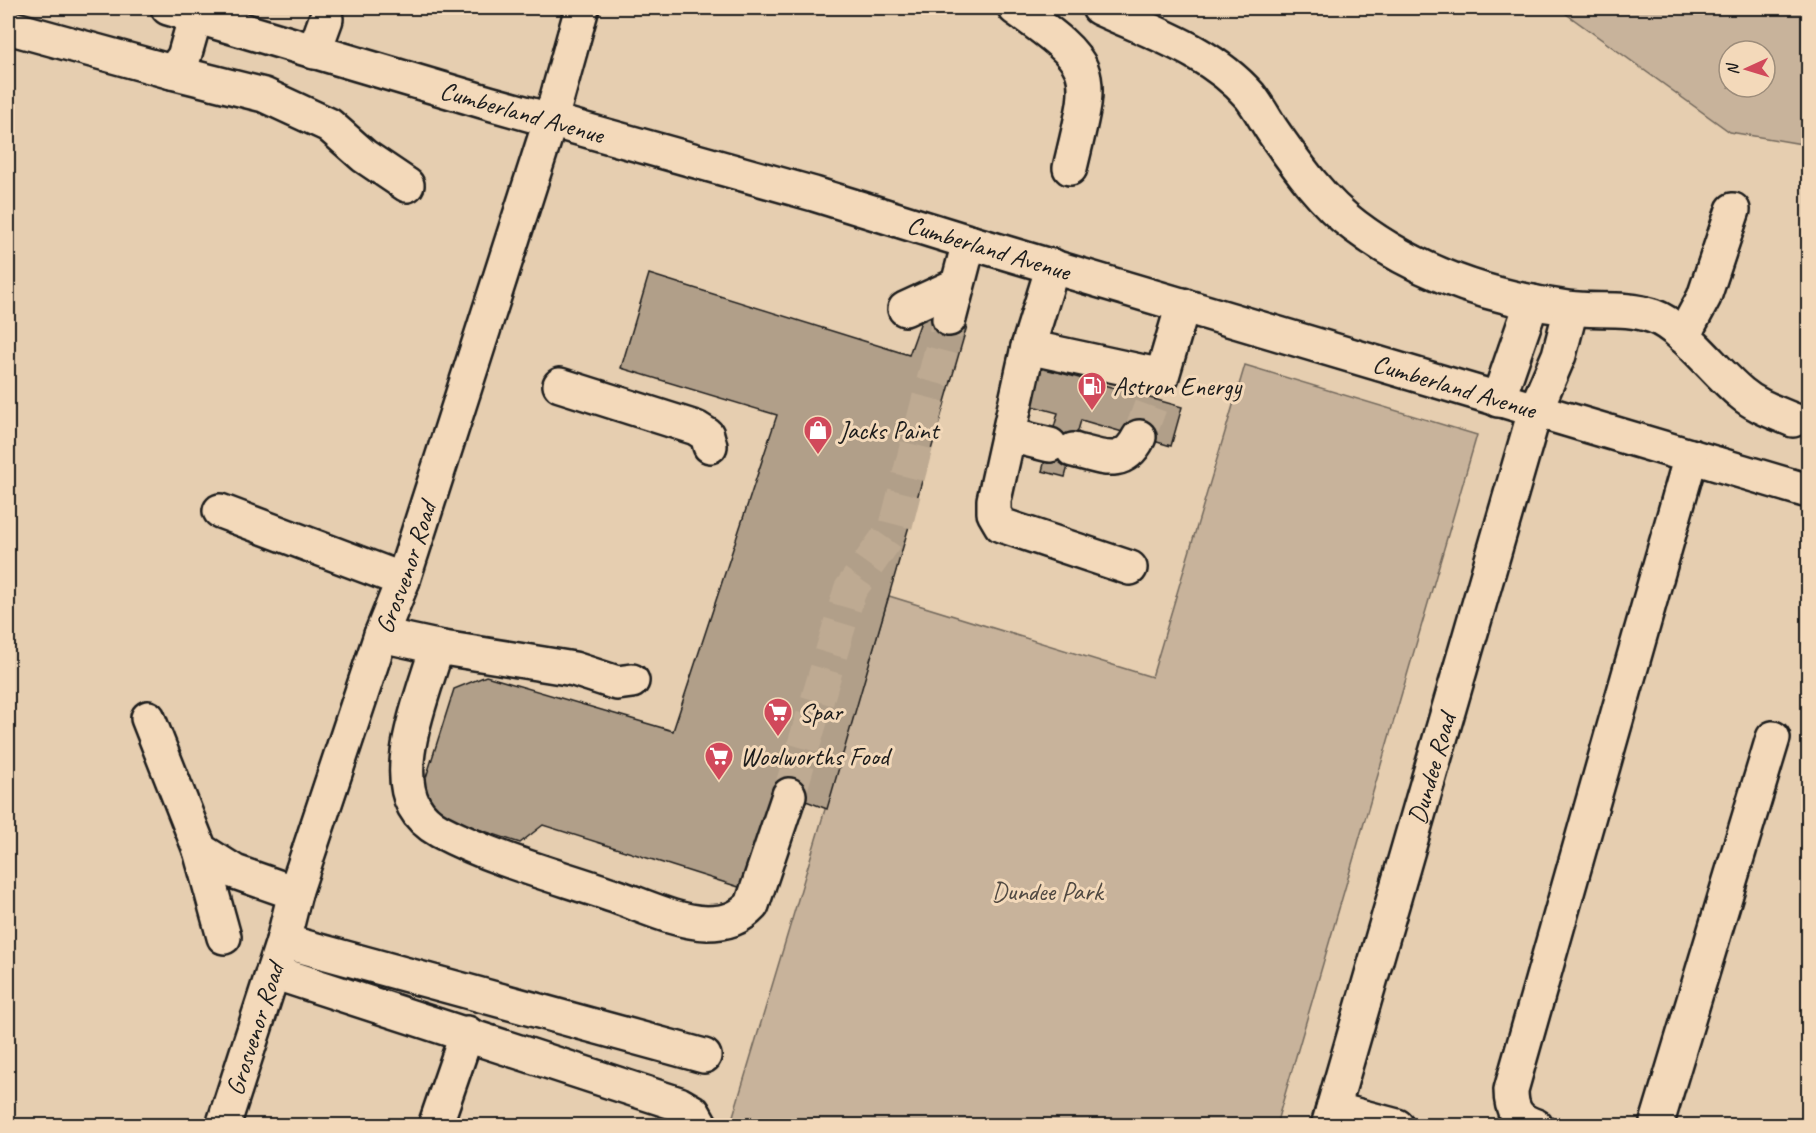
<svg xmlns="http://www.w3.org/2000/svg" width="1816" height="1133" viewBox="0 0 1816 1133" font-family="Caveat,sans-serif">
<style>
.green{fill:#c8b39b;stroke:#72685c;stroke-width:1.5;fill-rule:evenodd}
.building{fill:#b19f89;stroke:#1c1c1c;stroke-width:1.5}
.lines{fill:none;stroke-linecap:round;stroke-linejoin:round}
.minor-tunnel{stroke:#beaa92;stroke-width:33;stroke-dasharray:33 16;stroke-linecap:butt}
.minor-casing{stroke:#1c1c1c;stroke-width:38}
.minor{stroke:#f3d9ba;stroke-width:33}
.labels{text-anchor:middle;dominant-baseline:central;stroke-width:6;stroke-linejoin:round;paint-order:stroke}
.street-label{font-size:26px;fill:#1c1c1c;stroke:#f3d9ba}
.poi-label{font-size:26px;fill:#1c1c1c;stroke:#f3d9ba;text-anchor:start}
.park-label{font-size:26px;fill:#504942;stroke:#f3d9ba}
</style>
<rect width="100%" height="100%" fill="#e6ceb0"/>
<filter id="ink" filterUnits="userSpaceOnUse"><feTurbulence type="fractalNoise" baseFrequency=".0167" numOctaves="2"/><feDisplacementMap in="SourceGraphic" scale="12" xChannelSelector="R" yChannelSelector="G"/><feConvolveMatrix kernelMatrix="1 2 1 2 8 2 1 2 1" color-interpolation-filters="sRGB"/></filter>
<g filter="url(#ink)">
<g class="green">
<path d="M1558 8H1808V145L1730 132ZM1729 51H1765V87H1729Z"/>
<path d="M1245 365 1477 435 1276 1125 730 1126 889 596 1152 677Z"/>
</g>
<g class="building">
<path d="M649 274 909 355 925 310 967 326 827 809 777 790 742 888 543 825 520 843 436 815 424 784 454 689 486 676 673 731 777 415 621 368Z"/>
<path d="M1040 367 1182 407 1171 446 1081 420 1065 477 1042 471 1058 413 1029 405Z"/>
</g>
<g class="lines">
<g class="minor-tunnel">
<path d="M1139 437 1153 399"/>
<path d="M789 795 850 590 896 525 949 319"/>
</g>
<g class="minor-casing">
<g id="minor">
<path id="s1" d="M168 8 489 103 814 194 969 242 1808 491"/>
<path d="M1015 8C1100 68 1093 70 1070 168"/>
<path d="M1099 8C1151 32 1211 51 1250 96 1258 106 1265 119 1272 130 1296 164 1321 201 1355 226 1417 273 1491 298 1568 308 1596 312 1625 306 1653 316 1682 326 1715 372 1741 393 1756 406 1774 412 1793 420"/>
<path d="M8 27 172 72 184 57 198 8"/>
<path d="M314 52 326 19"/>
<path d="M172 72 264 95 329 125 364 156 407 185"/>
<path d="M1053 266 1028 347 1162 376 1183 305"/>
<path d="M905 309 957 285"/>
<path d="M949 319 969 242"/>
<path d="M1683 336 1704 297 1733 210"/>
<path d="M1028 347 994 500V513L1001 525 1130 568"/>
<path d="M560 385 696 428 707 435 710 446"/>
<path d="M1498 400 1532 302"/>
<path d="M1009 435 1050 445"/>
<path d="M1073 450C1102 457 1123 469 1139 437"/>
<path d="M220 511 403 580"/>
<path d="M381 635 437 647 574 669 617 683 632 681"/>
<path d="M437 647C425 690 392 765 414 806 420 817 429 825 440 831 495 860 557 876 615 896 644 906 676 922 707 923 726 923 739 919 752 905L789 795"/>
<path d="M148 718 200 850 235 872 295 893"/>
<path d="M200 850 224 937"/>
<path d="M283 941 704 1056"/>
<path d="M273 972 679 1104 693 1112 701 1126"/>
<path d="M1333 1109 1397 1126"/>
<path id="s2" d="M223 1126 283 941 295 893 381 635 403 580 551 119 582 8"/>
<path d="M435 1126 467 1033"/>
<path id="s3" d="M1328 1126 1535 411 1559 355 1571 309"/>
<path d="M1536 1126C1517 1120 1511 1110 1511 1090L1691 456"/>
<path d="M1656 1126 1773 738"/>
</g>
</g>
<use href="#minor" class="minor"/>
</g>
</g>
<defs>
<g id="fuel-pin" transform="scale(1.5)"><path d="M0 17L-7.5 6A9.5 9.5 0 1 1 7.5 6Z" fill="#d1495b" stroke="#f3d9ba"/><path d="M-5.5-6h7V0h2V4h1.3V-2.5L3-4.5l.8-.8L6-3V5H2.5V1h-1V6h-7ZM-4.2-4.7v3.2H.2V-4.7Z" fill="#fff"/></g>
<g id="shop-pin" transform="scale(1.5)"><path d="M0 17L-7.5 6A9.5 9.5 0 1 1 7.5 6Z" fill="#d1495b" stroke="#f3d9ba"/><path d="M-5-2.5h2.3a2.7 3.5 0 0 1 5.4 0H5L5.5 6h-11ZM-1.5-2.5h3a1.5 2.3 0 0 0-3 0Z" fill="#fff"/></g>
<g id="supermarket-pin" transform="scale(1.5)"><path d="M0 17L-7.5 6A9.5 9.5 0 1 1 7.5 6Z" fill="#d1495b" stroke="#f3d9ba"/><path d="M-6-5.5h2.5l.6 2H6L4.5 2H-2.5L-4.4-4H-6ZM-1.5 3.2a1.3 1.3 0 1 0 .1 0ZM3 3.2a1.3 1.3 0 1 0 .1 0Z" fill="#fff"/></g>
</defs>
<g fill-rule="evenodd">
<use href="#fuel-pin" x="1092" y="386"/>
<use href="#shop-pin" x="818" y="430"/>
<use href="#supermarket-pin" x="778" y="712"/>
<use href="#supermarket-pin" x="719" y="756"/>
</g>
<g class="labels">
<g class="street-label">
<text stroke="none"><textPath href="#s1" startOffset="369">Cumberland Avenue</textPath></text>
<text stroke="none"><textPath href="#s1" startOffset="855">Cumberland Avenue</textPath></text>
<text stroke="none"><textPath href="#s1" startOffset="1341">Cumberland Avenue</textPath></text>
<text stroke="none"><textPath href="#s2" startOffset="588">Grosvenor Road</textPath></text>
<text stroke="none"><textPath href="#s3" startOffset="372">Dundee Road</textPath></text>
<text stroke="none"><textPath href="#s2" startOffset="102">Grosvenor Road</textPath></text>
</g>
<g class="poi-label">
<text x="1113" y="386">Astron Energy</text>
<text x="839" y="430">Jacks Paint</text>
<text x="799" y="712">Spar</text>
<text x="740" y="756">Woolworths Food</text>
</g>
<g class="park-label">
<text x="1047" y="891">Dundee Park</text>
</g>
</g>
<rect width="1816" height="1133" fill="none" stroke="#f3d9ba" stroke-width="30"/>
<rect x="15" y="15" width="1786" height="1103" fill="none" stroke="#1c1c1c" stroke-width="2" filter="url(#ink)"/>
<g transform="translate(1747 69) rotate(266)"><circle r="28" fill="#f3d9ba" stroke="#9d8d7b" stroke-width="1.5"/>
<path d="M0-4.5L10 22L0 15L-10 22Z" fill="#d1495b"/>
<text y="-9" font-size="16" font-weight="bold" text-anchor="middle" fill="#1c1c1c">N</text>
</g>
</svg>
